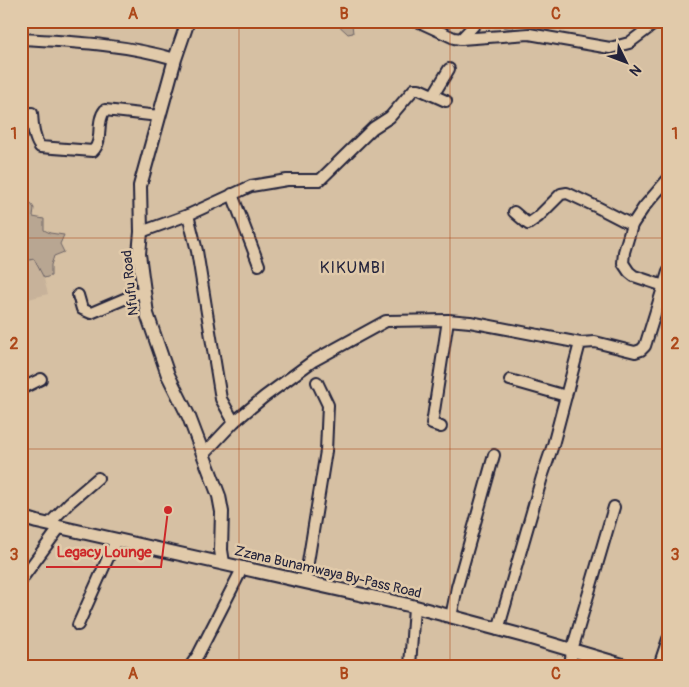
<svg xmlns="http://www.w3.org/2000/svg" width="689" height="687" viewBox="0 0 689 687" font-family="Pangolin,sans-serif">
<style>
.built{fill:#c7b29a}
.green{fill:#b8a692;stroke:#6d6466}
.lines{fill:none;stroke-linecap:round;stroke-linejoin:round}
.minor-casing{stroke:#22223b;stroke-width:14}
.tertiary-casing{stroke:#22223b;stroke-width:16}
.minor{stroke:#e1caaa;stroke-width:10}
.tertiary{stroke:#e1caaa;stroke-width:12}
.grid{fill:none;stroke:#ad481a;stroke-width:1;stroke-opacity:0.55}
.labels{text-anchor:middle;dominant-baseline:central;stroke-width:5;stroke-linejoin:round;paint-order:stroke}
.street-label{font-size:14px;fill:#22223b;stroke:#e1caaa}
.quarter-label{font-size:16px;letter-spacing:1px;fill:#22223b;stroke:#e1caaa}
.leader{fill:none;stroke:#cd2829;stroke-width:2}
.callout-dot{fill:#cd2829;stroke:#e1caaa;stroke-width:2}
.callout-label{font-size:15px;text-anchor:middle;font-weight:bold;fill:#cd2829;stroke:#e1caaa;stroke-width:5;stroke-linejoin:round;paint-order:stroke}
.neatline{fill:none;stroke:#ad481a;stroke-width:2}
.grid-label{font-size:16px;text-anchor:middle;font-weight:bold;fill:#ad481a}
</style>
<rect width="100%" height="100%" fill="#d6c0a3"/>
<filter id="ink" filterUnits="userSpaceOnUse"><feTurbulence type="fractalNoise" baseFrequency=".02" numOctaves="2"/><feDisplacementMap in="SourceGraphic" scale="10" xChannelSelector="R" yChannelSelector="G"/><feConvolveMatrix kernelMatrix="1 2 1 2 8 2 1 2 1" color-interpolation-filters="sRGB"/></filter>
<g filter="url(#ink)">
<path class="built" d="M38 257 48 294 21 301V262Z"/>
<g class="green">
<path d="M334 21H350L352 24 353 33 348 34Z"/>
<path d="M501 21H521L511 29 503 27Z"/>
<path d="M538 21H550V29L548 32 538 31Z"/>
<path d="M26 197 34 208 33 217 44 219V230L50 233 64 235 60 244 64 252 54 256 51 265V276L44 278 34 259 21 262V198Z"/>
</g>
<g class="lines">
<g class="minor-casing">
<g id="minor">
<path d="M417 21 454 38 461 39 529 34 610 48 629 43 658 21"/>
<path d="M21 39C73 42 124 44 175 59"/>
<path d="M461 39 478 21"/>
<path d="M434 94 449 69"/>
<path d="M32 113C33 125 33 137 40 147L93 151C104 140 95 122 105 110L159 116"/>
<path d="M232 194 259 265"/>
<path d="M514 212 528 224 538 217 561 194 567 193 597 207 632 225"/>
<path d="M188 215 197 251 221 399 234 422"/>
<path d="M141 232 188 215 251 186 287 180H320L373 128 390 117 414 89H419L446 101"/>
<path d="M664 286 634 276 629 272 623 263 624 252 632 225 644 207 668 179"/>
<path d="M78 295 82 309 91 313 143 291"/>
<path d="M510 380 566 396"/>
<path d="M21 389 41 379"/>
<path d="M441 427 432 424 448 320"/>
<path d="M203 455 234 422 264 397 313 361 386 321 448 320 470 322 580 343"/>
<path d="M48 525 70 502 98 478"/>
<path d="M21 580 60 527"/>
<path d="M305 581 326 451 328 405 317 382"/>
<path d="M451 617 457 587 494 455"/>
<path d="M78 625 116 540"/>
<path d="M498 630 542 477 553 445 580 343 595 342 635 352 641 350 645 346 668 272"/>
<path d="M191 665 198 655 243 567"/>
<path d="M410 666 414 607"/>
<path d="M570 666 572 650 614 507"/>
<path d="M659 666 668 639"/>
</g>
</g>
<g class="tertiary-casing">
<g id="tertiary">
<path d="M186 21V27L175 59 140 186 141 232 139 254 147 314 168 375 189 417 219 496 222 512 221 550 223 563"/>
<path d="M21 517 37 522 408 605 524 636 626 666"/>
</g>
</g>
<use href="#minor" class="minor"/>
<use href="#tertiary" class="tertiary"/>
</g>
</g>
<path class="grid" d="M239 21V666M450 21V666M21 238H668M21 449H668"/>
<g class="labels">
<g class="street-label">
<text transform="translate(130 283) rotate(-96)">Nfufu Road</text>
<text transform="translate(328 572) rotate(13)">Zzana Bunamwaya By-Pass Road</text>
</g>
<g class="quarter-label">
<text x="353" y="268">KIKUMBI</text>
</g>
</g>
<path class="leader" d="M168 510L161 567H46"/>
<circle class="callout-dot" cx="168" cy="510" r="5"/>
<g class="callout-label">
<text x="104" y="557">Legacy Lounge</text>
</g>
<rect width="689" height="687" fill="none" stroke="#e1caaa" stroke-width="55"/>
<g transform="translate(626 62) rotate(132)" stroke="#e1caaa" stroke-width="4" paint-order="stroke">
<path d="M0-4L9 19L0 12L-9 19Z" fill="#22223b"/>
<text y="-8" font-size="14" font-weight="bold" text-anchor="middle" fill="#22223b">N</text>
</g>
<rect x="28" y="28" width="634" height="632" class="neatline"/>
<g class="grid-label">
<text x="133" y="19">A</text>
<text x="344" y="19">B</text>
<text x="556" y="19">C</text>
<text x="14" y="139">1</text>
<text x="675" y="139">1</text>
<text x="14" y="349">2</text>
<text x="675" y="349">2</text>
<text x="14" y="560">3</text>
<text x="675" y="560">3</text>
<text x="133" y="679">A</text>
<text x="344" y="679">B</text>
<text x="556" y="679">C</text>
</g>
</svg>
